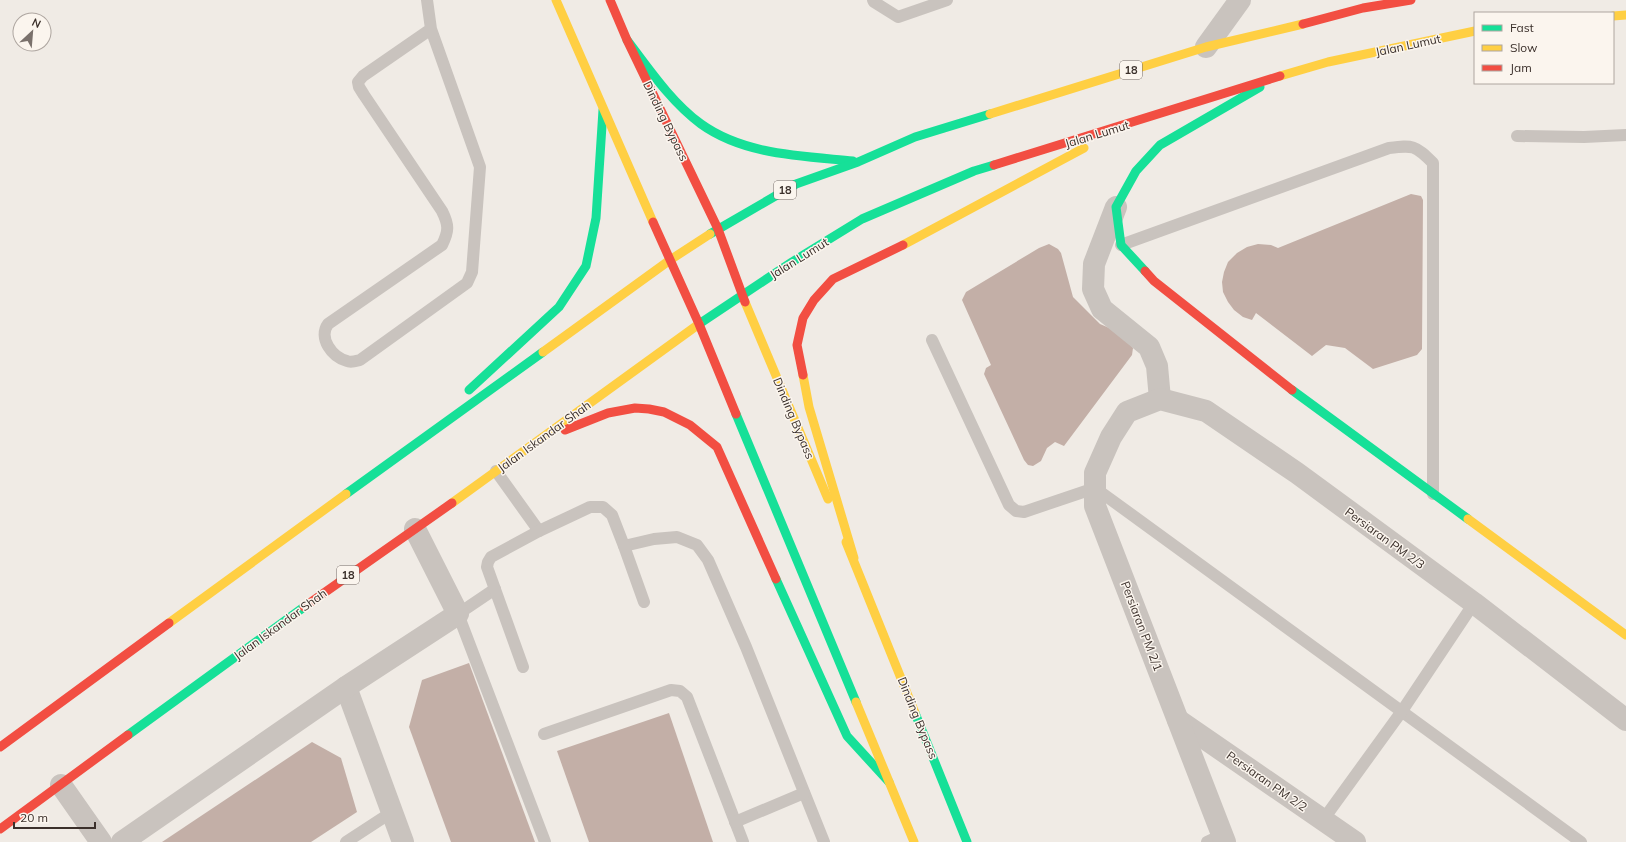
<svg xmlns="http://www.w3.org/2000/svg" width="1626" height="842" viewBox="0 0 1626 842" font-family="Mulish,sans-serif">
<style>
.building{fill:#c3afa7}
.lines{fill:none;stroke-linecap:round;stroke-linejoin:round}
.lane{stroke:#c9c3be;stroke-width:12}
.street{stroke:#c9c3be;stroke-width:22}
.fast{stroke:#16e098;stroke-width:9}
.slow{stroke:#ffcf43;stroke-width:9}
.jam{stroke:#f24e42;stroke-width:9}
.labels{text-anchor:middle;dominant-baseline:central;stroke-width:3;stroke-linejoin:round;paint-order:stroke}
.shield{fill:#fbf5ee;stroke:#756b66;stroke-width:1}
.shield-label{font-size:11px;font-weight:bold;fill:#3b302b}
.street-label{font-size:12px;fill:#3b302b;stroke:#fbf5ee}
</style>
<rect width="100%" height="100%" fill="#f0ebe5"/>
<g class="building">
<path d="M1411 194 1421 196 1423 200 1422 349 1417 355 1373 369 1345 348 1326 345 1312 356 1256 313 1252 320 1243 317 1234 310 1228 302 1223 292 1222 282 1224 272 1228 262 1237 253 1247 247 1258 244 1271 245 1278 248Z"/>
<path d="M1049 244 1058 249 1061 253 1073 297 1100 324 1121 333 1133 348 1132 355 1064 446 1055 442 1047 448 1041 461 1033 466 1028 465 1024 460 984 374 986 368 991 365 962 300 966 292 1039 248Z"/>
<path d="M469 663 535 842H451L409 727 422 680Z"/>
<path d="M669 713 713 842H589L557 751Z"/>
<path d="M312 742 341 758 357 812 311 842H162Z"/>
</g>
<g class="lines">
<g class="lane">
<path d="M427 0 431 29 480 167 472 272 467 283 360 360C356 361 351 363 347 361 332 357 318 338 328 324L442 245C449 231 449 225 442 211L364 95 359 87 358 82 363 76 431 29"/>
<path d="M873 0 874 2 898 17 947 0"/>
<path d="M1517 136 1584 137 1626 135"/>
<path d="M1121 245 1389 148C1413 145 1415 145 1433 163V494"/>
<path d="M932 340 1009 505 1016 511 1024 512 1095 488 1581 842"/>
<path d="M496 471 539 531"/>
<path d="M624 546 654 539 677 537 697 545 708 560 746 647 824 842"/>
<path d="M495 589 458 614 545 842"/>
<path d="M523 667 487 567 488 562 491 557 539 531 590 507H603L612 515 624 546 644 602"/>
<path d="M544 734 671 690 680 691 687 697 743 842"/>
<path d="M1323 820 1402 711 1474 603"/>
<path d="M735 822 804 793"/>
<path d="M346 842 392 812"/>
<path d="M1207 842 1222 835"/>
</g>
<g class="street">
<path d="M1206 47 1240 0"/>
<path d="M1116 207 1094 264 1093 289 1102 309 1149 347 1157 366 1160 399"/>
<path d="M346 687 403 842"/>
<path d="M1178 720 1355 842"/>
<path d="M61 785 101 842"/>
<path d="M122 842 346 687 458 614 415 529"/>
<path d="M1225 842 1095 506V473L1111 437 1127 412 1160 399 1206 411 1297 473 1474 603 1626 720"/>
</g>
<g class="fast">
<path d="M627 40C649 69 671 102 701 124 744 155 802 156 853 161"/>
<path d="M710 234 796 184 858 162 915 137 990 114"/>
<path d="M1145 271 1121 245 1116 207 1136 171 1160 145 1260 87"/>
<path d="M699 324 792 262 862 219 974 171 994 165"/>
<path d="M469 390 559 307 586 266 596 218 603 110"/>
<path d="M1292 390 1468 519"/>
<path d="M736 414 856 702"/>
<path d="M346 494 543 352"/>
<path d="M776 579 847 736 889 782"/>
<path d="M915 713 967 842"/>
<path d="M128 735 304 607"/>
</g>
<g class="slow">
<path d="M556 0 653 222"/>
<path d="M1613 16 1626 15"/>
<path d="M1280 76 1328 62 1475 31"/>
<path d="M990 114 1206 47 1303 24"/>
<path d="M903 245 1084 148"/>
<path d="M745 302 828 499"/>
<path d="M543 352 670 260 710 234"/>
<path d="M803 375 809 407 854 558"/>
<path d="M452 503 699 324"/>
<path d="M1468 519 1626 635"/>
<path d="M846 542 915 713"/>
<path d="M169 623 346 494"/>
<path d="M856 702 914 842"/>
</g>
<g class="jam">
<path d="M610 0 627 40 718 229 745 302"/>
<path d="M1303 24 1363 8 1411 0"/>
<path d="M994 165 1280 76"/>
<path d="M653 222 699 324 736 414"/>
<path d="M1145 271 1154 281 1292 390"/>
<path d="M803 375 797 345 803 318 814 300 833 279 903 245"/>
<path d="M565 430 608 413 635 408 649 409 664 412 690 425 717 447 776 579"/>
<path d="M304 607 452 503"/>
<path d="M0 747 169 623"/>
<path d="M0 829 128 735"/>
</g>
</g>
<g class="labels">
<g class="shield">
<rect x="1120" y="61" width="22" height="18" rx="3"/>
<rect x="774" y="181" width="22" height="18" rx="3"/>
<rect x="337" y="566" width="22" height="18" rx="3"/>
</g>
<g class="shield-label">
<text x="1131" y="70">18</text>
<text x="785" y="190">18</text>
<text x="348" y="575">18</text>
</g>
<g class="street-label">
<text transform="translate(1408 45) rotate(-12)">Jalan Lumut</text>
<text transform="translate(666 121) rotate(64)">Dinding Bypass</text>
<text transform="translate(1097 134) rotate(-17)">Jalan Lumut</text>
<text transform="translate(799 258) rotate(-32)">Jalan Lumut</text>
<text transform="translate(794 418) rotate(67)">Dinding Bypass</text>
<text transform="translate(544 436) rotate(-36)">Jalan Iskandar Shah</text>
<text transform="translate(1385 538) rotate(36)">Persiaran PM 2/3</text>
<text transform="translate(280 624) rotate(-36)">Jalan Iskandar Shah</text>
<text transform="translate(1142 626) rotate(69)">Persiaran PM 2/1</text>
<text transform="translate(918 718) rotate(68)">Dinding Bypass</text>
<text transform="translate(1267 781) rotate(35)">Persiaran PM 2/2</text>
</g>
</g>
<rect x="1474" y="12" width="140" height="72" fill="#fbf5ee" stroke="#aea6a0"/>
<rect x="1482" y="25" width="20" height="6" fill="#16e098" stroke="#aea6a0"/>
<text x="1510" y="32" font-size="12" fill="#3b302b">Fast</text>
<rect x="1482" y="45" width="20" height="6" fill="#ffcf43" stroke="#aea6a0"/>
<text x="1510" y="52" font-size="12" fill="#3b302b">Slow</text>
<rect x="1482" y="65" width="20" height="6" fill="#f24e42" stroke="#aea6a0"/>
<text x="1510" y="72" font-size="12" fill="#3b302b">Jam</text>
<g transform="translate(32 32) rotate(26)"><circle r="19" fill="#fbf5ee" stroke="#aea6a0"/>
<path d="M0-3L7 15L0 10L-7 15Z" fill="#7a716c"/>
<text y="-6" font-size="11" font-weight="bold" text-anchor="middle" fill="#3b302b">N</text>
</g>
<path d="M14 822v6h81v-6" fill="none" stroke="#3b302b" stroke-width="2"/>
<text x="20" y="822" font-size="12" fill="#3b302b" stroke="#fbf5ee" stroke-width="3" paint-order="stroke">20 m</text>
</svg>
